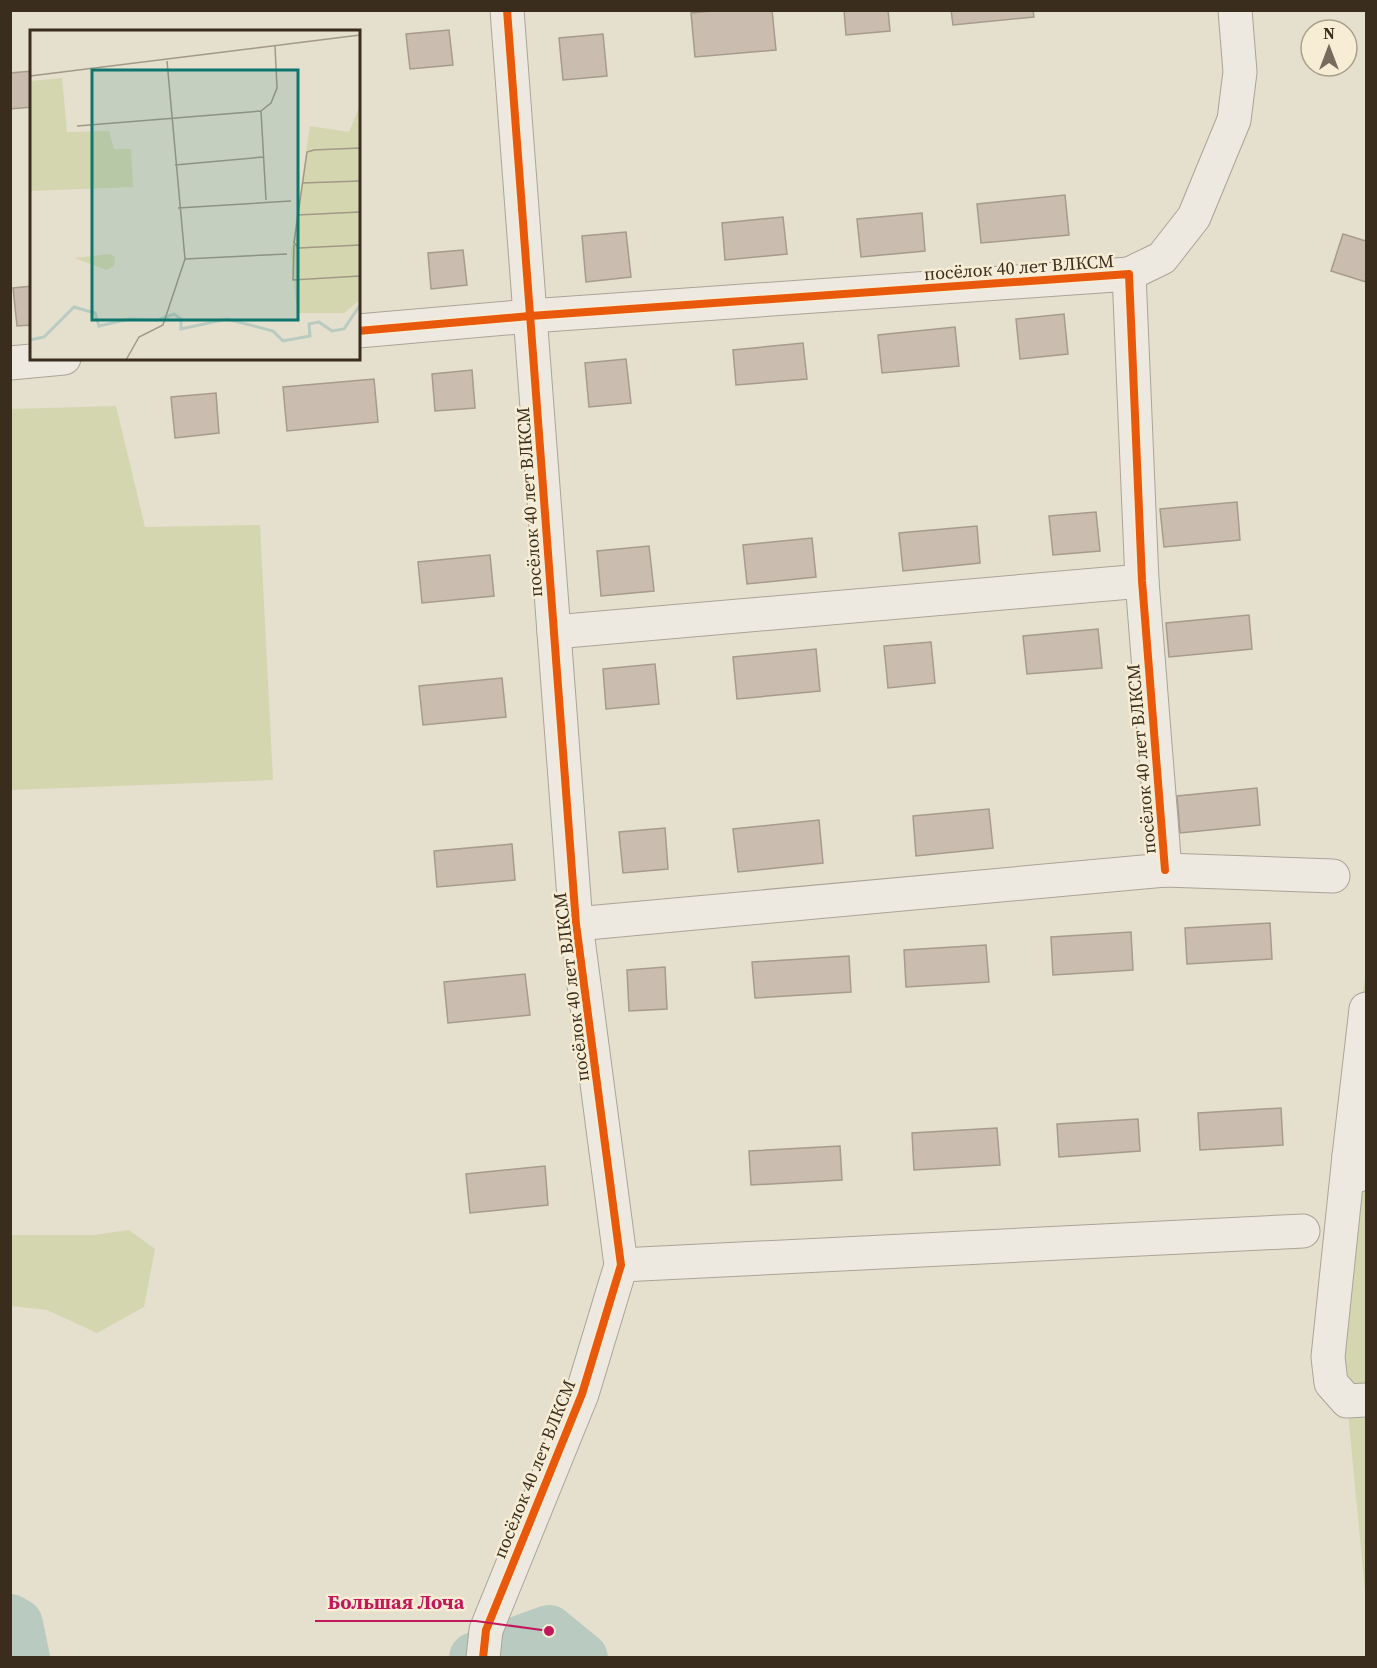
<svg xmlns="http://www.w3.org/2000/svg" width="1377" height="1668" viewBox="0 0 1377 1668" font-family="'Source Serif 4',serif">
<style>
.green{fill:#d4d6b0}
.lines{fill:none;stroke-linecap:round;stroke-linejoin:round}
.river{stroke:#b9cbc1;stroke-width:52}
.building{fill:#cabdaf;stroke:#a69b8d;stroke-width:1.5}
.minor-casing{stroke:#aaa497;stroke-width:35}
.minor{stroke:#ede9e0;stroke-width:33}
.cycleway-casing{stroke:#f6edd4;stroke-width:11}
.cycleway{stroke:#e8590c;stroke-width:8}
.labels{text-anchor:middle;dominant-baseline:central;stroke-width:5;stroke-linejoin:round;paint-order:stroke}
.street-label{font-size:18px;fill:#3a2d1e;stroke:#f6edd4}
.inset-river{fill:none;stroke:#b9cbc1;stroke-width:3}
.inset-road{fill:none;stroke:#a19888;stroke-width:1.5}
.view{fill:#0f766e;fill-opacity:0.15;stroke:#0f766e;stroke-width:3}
.inset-edge{fill:none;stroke:#3a2d1e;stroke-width:3}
.leader{fill:none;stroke:#c2185b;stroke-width:2}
.callout-dot{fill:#c2185b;stroke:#f6edd4;stroke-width:2}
.callout-label{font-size:20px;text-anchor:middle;font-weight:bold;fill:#c2185b;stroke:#f6edd4;stroke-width:5;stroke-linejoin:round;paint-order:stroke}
</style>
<rect width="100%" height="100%" fill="#e5dfce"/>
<g class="green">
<path d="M116 406 145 527 260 525 273 780 11 790V409Z"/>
<path d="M1366 971V1601L1329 1214Z"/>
<path d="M129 1230 155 1249 144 1307 97 1333 47 1310 11 1306V1235H93Z"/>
</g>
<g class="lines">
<g class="river">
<path d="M10 1620 17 1624 24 1658"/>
<path d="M475 1658 549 1631 582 1658"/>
</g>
</g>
<g class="building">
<path d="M722 10H772L776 50 695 57 691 13Z"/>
<path d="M844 10H888L890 31 846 35Z"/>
<path d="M951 10H1033L1034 17 953 25Z"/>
<path d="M449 30 453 65 410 69 406 34Z"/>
<path d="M603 34 607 76 563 80 559 38Z"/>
<path d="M32 71V107L10 109V73Z"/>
<path d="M1065 195 1069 235 981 243 977 204Z"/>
<path d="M922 213 925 251 861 257 857 219Z"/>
<path d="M783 217 787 254 725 260 722 223Z"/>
<path d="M626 232 631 277 586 282 582 236Z"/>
<path d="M1343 234 1366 241V282L1331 271Z"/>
<path d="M463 250 467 285 431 289 428 253Z"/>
<path d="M32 286V325L17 326 13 288Z"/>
<path d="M1064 314 1068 354 1020 359 1016 319Z"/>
<path d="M955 327 959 366 882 373 878 335Z"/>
<path d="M803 343 807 379 736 385 733 350Z"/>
<path d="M626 359 631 403 589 407 585 363Z"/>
<path d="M472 370 475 408 435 411 432 374Z"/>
<path d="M374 379 378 422 287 431 283 387Z"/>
<path d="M216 393 219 433 175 438 171 397Z"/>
<path d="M1237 502 1240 540 1164 547 1160 509Z"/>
<path d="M1096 512 1100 551 1053 555 1049 516Z"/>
<path d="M977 526 980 563 903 571 899 533Z"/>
<path d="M812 538 816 577 747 584 743 545Z"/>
<path d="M649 546 654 591 601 596 597 551Z"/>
<path d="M490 555 494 596 422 603 418 562Z"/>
<path d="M1249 615 1252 649 1169 657 1166 623Z"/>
<path d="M1098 629 1102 668 1027 674 1023 636Z"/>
<path d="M931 642 935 683 888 688 884 646Z"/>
<path d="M816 649 820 691 737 699 733 657Z"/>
<path d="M655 664 659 704 606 709 603 669Z"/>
<path d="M502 678 506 717 423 725 419 686Z"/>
<path d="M1257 788 1260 825 1180 833 1177 796Z"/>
<path d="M989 809 993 848 916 856 913 816Z"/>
<path d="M819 820 823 863 738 872 733 829Z"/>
<path d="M665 828 668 869 623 873 619 832Z"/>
<path d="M512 844 515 880 437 887 434 851Z"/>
<path d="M1270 923 1272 959 1187 964 1185 928Z"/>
<path d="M1131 932 1133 970 1053 975 1051 937Z"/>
<path d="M986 945 989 982 906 987 904 950Z"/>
<path d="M849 956 851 992 755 998 752 962Z"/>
<path d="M665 967 667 1009 629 1011 627 970Z"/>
<path d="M525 974 530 1015 448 1023 444 982Z"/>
<path d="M1281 1108 1283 1145 1200 1150 1198 1113Z"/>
<path d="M1138 1119 1140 1151 1059 1157 1057 1124Z"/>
<path d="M997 1128 1000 1165 914 1170 912 1133Z"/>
<path d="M840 1146 842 1180 751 1185 749 1151Z"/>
<path d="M545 1166 548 1205 470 1213 466 1174Z"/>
</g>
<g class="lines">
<g class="minor-casing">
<g id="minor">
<path d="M1129 274 1162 258 1194 217 1234 120 1240 72 1235 10"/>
<path d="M358 331 530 316 1129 274 1142 581 1165 870"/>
<path d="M10 363 64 358"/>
<path d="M554 632 1142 581"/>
<path d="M576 924 1165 870 1333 876"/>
<path d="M1349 1156 1328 1357 1331 1383 1347 1401 1366 1400"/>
<path d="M1359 1175 1349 1156 1366 1009"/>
<path d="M621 1265 1303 1231"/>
<path d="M483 1658 486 1630 582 1394 621 1265 576 924 507 10"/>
</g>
</g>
<use href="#minor" class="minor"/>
<g class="cycleway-casing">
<g id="cycleway">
<path d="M358 331 530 316 1129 274 1142 581 1165 870"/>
<path d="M483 1658 486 1630 582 1394 621 1265 576 924 507 10"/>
</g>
</g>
<use href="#cycleway" class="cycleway"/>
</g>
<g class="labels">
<g class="street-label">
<text transform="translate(1019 267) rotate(-4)">посёлок 40 лет ВЛКСМ</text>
<text transform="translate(529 502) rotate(-94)">посёлок 40 лет ВЛКСМ</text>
<text transform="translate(1141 759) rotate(-95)">посёлок 40 лет ВЛКСМ</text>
<text transform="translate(571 987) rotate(-97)">посёлок 40 лет ВЛКСМ</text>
<text transform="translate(534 1469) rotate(-68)">посёлок 40 лет ВЛКСМ</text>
</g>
</g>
<g transform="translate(30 30)">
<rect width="330" height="330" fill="#e5dfce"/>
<path d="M32 48 37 102 79 101 84 119H101L103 157 0 161V51ZM330 75V270L314 283H267L261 222 280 96 319 102ZM81 224 85 227 84 236 77 240 44 228Z" fill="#d4d6b0"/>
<path class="inset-river" d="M0 310 14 307 44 277 65 283 69 296 99 289 128 290 144 284 151 289V299L197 289 243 301 253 311 280 306 279 294 289 292 302 301 314 299 330 275"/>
<path class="inset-road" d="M0 46 330 5M231 81 241 73 247 58 245 16M47 96 231 81 236 170M283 120 330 118M284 120 277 122 264 213 269 218 330 215M145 135 233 127M272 153 330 151M148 178 261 171M267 185 330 182M264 215 263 250 330 246M155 229 257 224M96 330 109 307 133 295 155 229 137 31"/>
<path class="view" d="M62 40H268V290H62Z"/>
<rect width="330" height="330" class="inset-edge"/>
</g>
<path class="leader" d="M549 1631L476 1621H315"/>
<circle class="callout-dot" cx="549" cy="1631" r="6"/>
<g class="callout-label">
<text x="396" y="1609">Большая Лоча</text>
</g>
<rect width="1377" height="1668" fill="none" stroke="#3a2d1e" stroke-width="24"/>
<g transform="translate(1329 48)"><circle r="28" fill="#f6edd4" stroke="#aba08b" stroke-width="1.5"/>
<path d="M0-4.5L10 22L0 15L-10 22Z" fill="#766b5c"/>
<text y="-9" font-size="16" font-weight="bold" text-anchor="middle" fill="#3a2d1e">N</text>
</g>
</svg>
